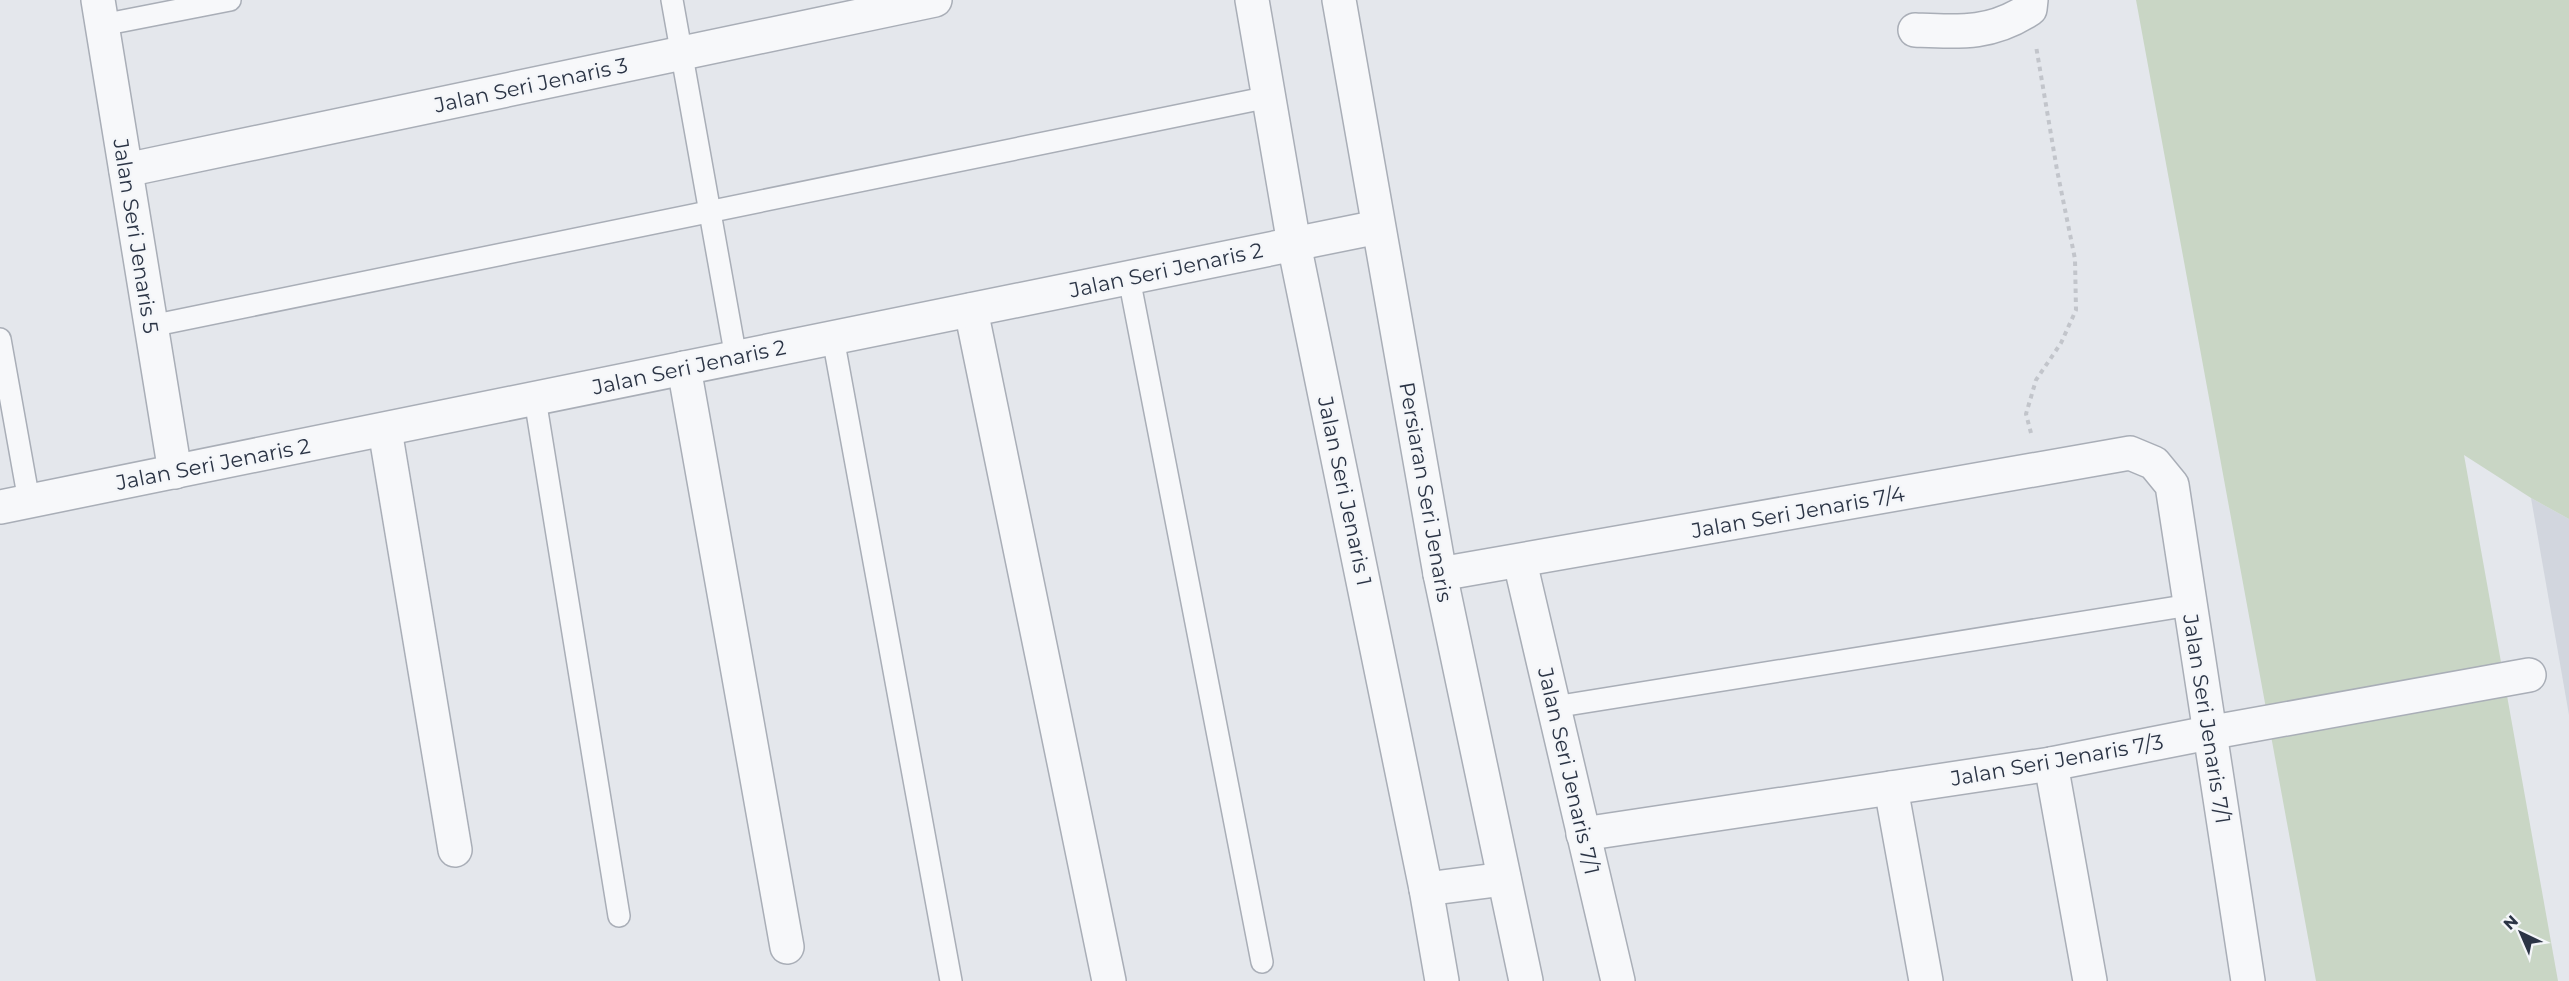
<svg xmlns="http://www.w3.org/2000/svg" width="2569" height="981" viewBox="0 0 2569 981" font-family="Montserrat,sans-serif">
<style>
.built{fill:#d2d6de}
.green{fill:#c9d6c5}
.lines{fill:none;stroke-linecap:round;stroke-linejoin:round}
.service-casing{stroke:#a9aeb7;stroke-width:24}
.minor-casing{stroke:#a9aeb7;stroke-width:36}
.path{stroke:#c2c5cb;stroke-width:4;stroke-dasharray:4.5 4.5;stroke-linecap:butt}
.service{stroke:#f7f8fa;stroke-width:21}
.minor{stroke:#f7f8fa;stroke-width:33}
.labels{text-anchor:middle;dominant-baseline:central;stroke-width:4.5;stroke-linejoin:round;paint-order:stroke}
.street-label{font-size:21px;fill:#2b3445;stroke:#f4f6f9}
</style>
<rect width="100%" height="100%" fill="#e4e7ec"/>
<path class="built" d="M2531 498 2569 519V715Z"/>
<path class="green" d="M2136 0H2569V519L2531 498 2464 455 2558 981H2316Z"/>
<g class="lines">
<g class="service-casing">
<g id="service">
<path d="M672 0 736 358"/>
<path d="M102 25 230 0"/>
<path d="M1129 278 1262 962"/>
<path d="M151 326 1269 97"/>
<path d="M833 338 951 981"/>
<path d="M0 339 29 501"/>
<path d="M535 399 619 916"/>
<path d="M1554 707 2190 605"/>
</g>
</g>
<g class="minor-casing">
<g id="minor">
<path d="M98 0 175 472"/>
<path d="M1252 0 1294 244 1426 889 1442 981"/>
<path d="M1339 0 1440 574 1526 981"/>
<path d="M1915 30C1959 32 1991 35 2030 9L2031 0"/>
<path d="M126 170 935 0"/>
<path d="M971 310 1109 981"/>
<path d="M684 368 787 947"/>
<path d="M385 430 455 850"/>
<path d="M0 507 1378 227"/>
<path d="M1520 562 1618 981"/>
<path d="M1440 574 2130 453 2154 463 2172 485 2248 981"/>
<path d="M2051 764 2090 981"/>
<path d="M1891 788 1926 981"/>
<path d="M1583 834 2051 764 2208 733 2529 675"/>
<path d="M1426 889 1504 879"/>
</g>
</g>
<path class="path" d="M2031 433 2026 414 2036 380 2061 343 2076 310 2075 259 2057 170 2036 46"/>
<use href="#service" class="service"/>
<use href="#minor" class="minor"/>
</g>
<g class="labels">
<g class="street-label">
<text transform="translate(531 85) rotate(-12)">Jalan Seri Jenaris 3</text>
<text transform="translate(136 236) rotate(81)">Jalan Seri Jenaris 5</text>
<text transform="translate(1166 270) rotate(-12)">Jalan Seri Jenaris 2</text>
<text transform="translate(689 367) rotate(-12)">Jalan Seri Jenaris 2</text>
<text transform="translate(213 464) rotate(-11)">Jalan Seri Jenaris 2</text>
<text transform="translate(1345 491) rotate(78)">Jalan Seri Jenaris 1</text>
<text transform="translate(1426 492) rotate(80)">Persiaran Seri Jenaris</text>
<text transform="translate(1798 512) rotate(-10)">Jalan Seri Jenaris 7/4</text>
<text transform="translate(2207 719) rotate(81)">Jalan Seri Jenaris 7/1</text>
<text transform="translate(2057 760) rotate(-10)">Jalan Seri Jenaris 7/3</text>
<text transform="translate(1569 771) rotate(77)">Jalan Seri Jenaris 7/1</text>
</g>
</g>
<g transform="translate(2521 933) rotate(316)" stroke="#f4f6f9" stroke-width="4.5" paint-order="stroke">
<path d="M0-4.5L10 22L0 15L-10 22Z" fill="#2b3445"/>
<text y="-9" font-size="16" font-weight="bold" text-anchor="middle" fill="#2b3445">N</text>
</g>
</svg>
